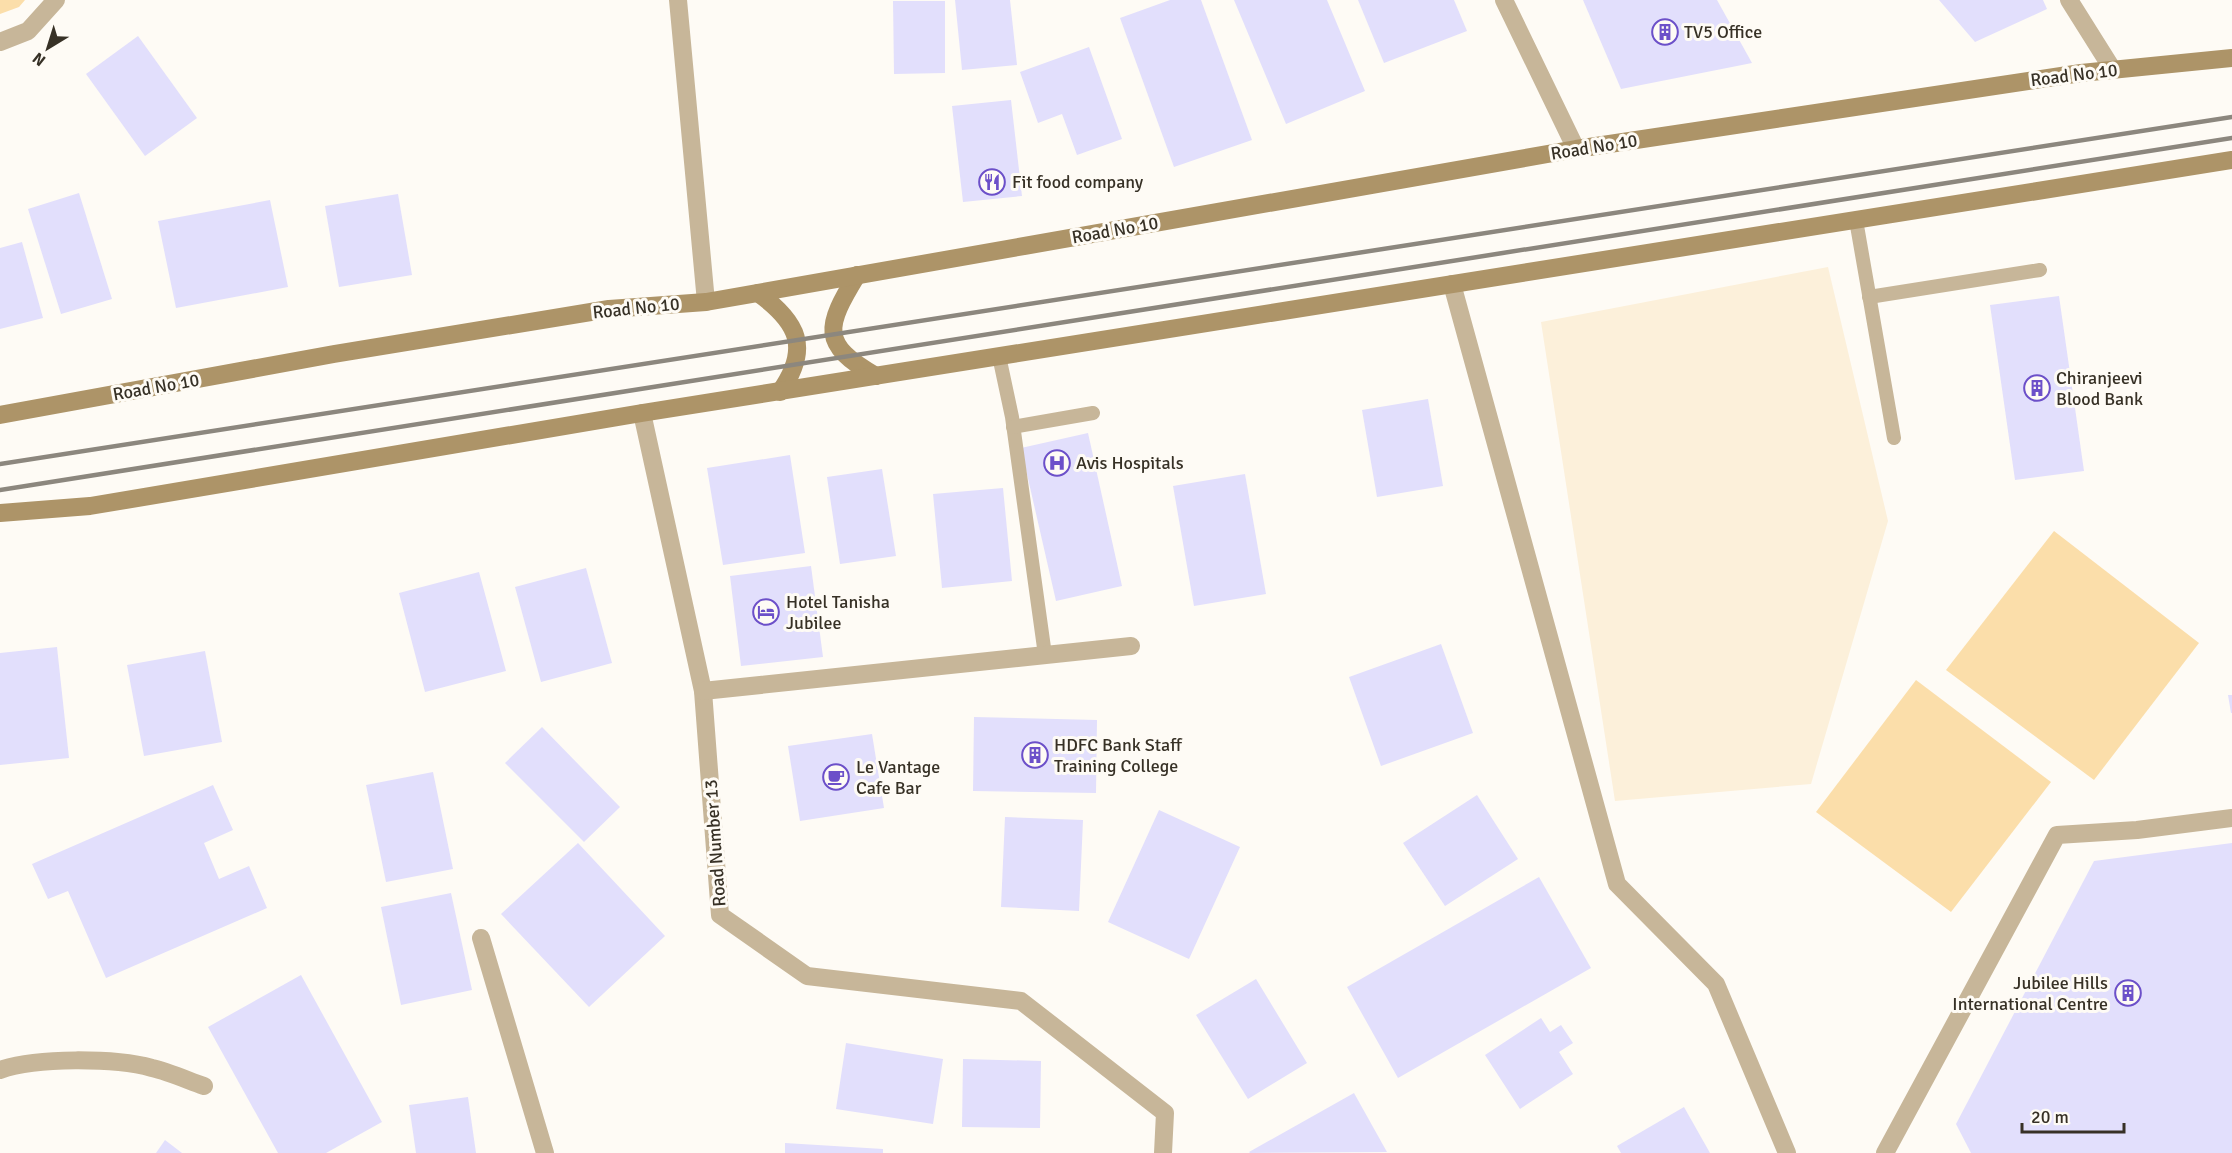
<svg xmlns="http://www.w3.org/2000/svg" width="2232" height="1153" viewBox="0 0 2232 1153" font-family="Signika,sans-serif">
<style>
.built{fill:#fcf0da}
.green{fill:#fbdeaa}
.building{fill:#e2dffc}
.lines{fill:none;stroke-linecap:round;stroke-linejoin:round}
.service{stroke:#c7b699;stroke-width:14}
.minor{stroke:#c7b699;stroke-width:18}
.secondary{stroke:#ad9468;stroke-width:18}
.rail{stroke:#8c877e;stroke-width:4.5}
.labels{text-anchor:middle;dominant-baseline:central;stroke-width:6;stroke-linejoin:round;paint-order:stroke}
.poi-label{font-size:18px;fill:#373126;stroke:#fefbf5;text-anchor:start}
.street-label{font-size:18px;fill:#373126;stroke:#fefbf5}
</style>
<rect width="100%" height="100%" fill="#fefbf5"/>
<path class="built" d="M1828 267 1888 521 1811 784 1615 801 1541 322Z"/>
<g class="green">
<path d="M0 0H25L19 7 0 14Z"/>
<path d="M2054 531 2199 643 2094 780 1946 670Z"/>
<path d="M1916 680 2051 782 1951 912 1816 812Z"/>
</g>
<g class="building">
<path d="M955 0H1010L1017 65 962 70Z"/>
<path d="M1170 0H1201L1252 140 1174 167 1120 18Z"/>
<path d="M1234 0H1327L1365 91 1286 124Z"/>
<path d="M1358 0H1454L1467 31 1384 63Z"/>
<path d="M1583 0H1717L1752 63 1621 89Z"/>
<path d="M1939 0H2043L2047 9 1975 42Z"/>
<path d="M893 1H945V73L894 74Z"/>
<path d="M138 36 197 118 145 156 86 74Z"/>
<path d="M1089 47 1122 139 1077 155 1062 114 1038 123 1020 72Z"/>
<path d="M1011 100 1022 196 963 202 952 106Z"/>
<path d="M79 193 112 299 61 314 28 209Z"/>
<path d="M398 194 412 275 339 287 325 206Z"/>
<path d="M270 200 288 287 176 308 158 221Z"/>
<path d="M22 242 43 318 0 329V248Z"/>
<path d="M2059 296 2084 471 2015 480 1990 305Z"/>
<path d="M1428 399 1443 486 1377 497 1362 410Z"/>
<path d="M1088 433 1122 586 1056 601 1021 448Z"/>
<path d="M790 455 805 553 723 565 707 468Z"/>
<path d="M882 469 896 556 840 564 827 477Z"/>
<path d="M1245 474 1266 594 1194 606 1173 486Z"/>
<path d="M1003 488 1012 581 942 588 933 494Z"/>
<path d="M811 566 823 657 741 666 730 576Z"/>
<path d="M586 568 612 663 541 682 515 587Z"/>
<path d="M479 572 506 671 425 692 399 593Z"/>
<path d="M1441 644 1473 733 1381 766 1349 677Z"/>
<path d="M57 647 69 758 0 765V653Z"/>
<path d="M205 651 222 742 144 756 127 665Z"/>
<path d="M2228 695H2232V713H2231Z"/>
<path d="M974 717 1097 720 1096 793 973 791Z"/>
<path d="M542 727 620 807 584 842 505 763Z"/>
<path d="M872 734 884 808 800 821 788 746Z"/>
<path d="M433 772 453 869 386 882 366 785Z"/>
<path d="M213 785 233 830 204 843 219 879 249 866 267 908 106 978 68 891 48 899 32 864Z"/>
<path d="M1477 795 1518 859 1445 906 1403 843Z"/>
<path d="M1159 810 1240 847 1189 959 1108 922Z"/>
<path d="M1005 817 1083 820 1079 911 1001 907Z"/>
<path d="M578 843 665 936 589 1007 501 914Z"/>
<path d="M2232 843V1153H1971L1956 1124 2094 861Z"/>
<path d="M1539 877 1591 968 1398 1078 1347 987Z"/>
<path d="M451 893 472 990 401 1005 381 907Z"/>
<path d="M301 975 382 1122 326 1153H278L208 1027Z"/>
<path d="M1256 979 1307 1063 1248 1099 1196 1015Z"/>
<path d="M1541 1018 1550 1032 1561 1025 1573 1043 1559 1052 1573 1074 1520 1109 1485 1055Z"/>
<path d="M846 1043 943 1059 933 1124 836 1109Z"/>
<path d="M963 1059 1041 1061 1040 1128 962 1127Z"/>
<path d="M1354 1093 1387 1152 1250 1153 1249 1152Z"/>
<path d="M468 1097 476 1153H416L409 1105Z"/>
<path d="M1684 1107 1710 1153H1621L1617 1146Z"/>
<path d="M165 1140 182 1153H156Z"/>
<path d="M785 1143 883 1149V1153H785Z"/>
</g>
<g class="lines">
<g class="service">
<path d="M1856 220 1894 438"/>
<path d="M1869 297 2040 270"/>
<path d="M999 356 1012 417 1045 655"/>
<path d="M1013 427 1093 413"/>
</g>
<g class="minor">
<path d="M678 0 706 302"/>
<path d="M1504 0 1576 149"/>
<path d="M2069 0 2113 70"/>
<path d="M0 42 28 31 56 0"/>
<path d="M1452 284 1617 884 1716 984 1787 1153"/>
<path d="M642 413 703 691 720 915 807 976 1021 1001 1165 1113 1163 1153"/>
<path d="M703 691 1131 646"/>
<path d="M481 938 545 1153"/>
<path d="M0 1070C36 1057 115 1058 152 1068 169 1072 187 1080 204 1086"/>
<path d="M1885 1153 2057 835 2137 830 2232 818"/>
</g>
<g class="secondary">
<path d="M857 275C826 326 819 344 876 376"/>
<path d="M758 293C798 322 811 348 780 392"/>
<path d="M0 415 334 354 609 309 706 302 1576 149 2081 73 2232 58"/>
<path d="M0 513 90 506 642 413 2232 160"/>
</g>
<g class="rail">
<path d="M0 464 2232 117"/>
<path d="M0 490 2232 138"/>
</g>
</g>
<defs>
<g id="building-ring" transform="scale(1.35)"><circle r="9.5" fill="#fefbf5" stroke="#6c50c9" stroke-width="1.5"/><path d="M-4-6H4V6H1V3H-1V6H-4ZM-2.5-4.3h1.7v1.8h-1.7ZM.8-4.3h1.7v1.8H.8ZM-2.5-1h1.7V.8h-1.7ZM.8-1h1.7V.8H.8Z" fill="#6c50c9"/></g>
<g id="restaurant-ring" transform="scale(1.35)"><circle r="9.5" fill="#fefbf5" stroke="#6c50c9" stroke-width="1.5"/><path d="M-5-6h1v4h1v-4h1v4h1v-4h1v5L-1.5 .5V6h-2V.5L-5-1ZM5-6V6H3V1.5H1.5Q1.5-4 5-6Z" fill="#6c50c9"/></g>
<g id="hospital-ring" transform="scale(1.35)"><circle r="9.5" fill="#fefbf5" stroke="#6c50c9" stroke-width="1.5"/><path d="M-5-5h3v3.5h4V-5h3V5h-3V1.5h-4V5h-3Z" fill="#6c50c9"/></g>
<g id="hotel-ring" transform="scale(1.35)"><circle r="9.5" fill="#fefbf5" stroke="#6c50c9" stroke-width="1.5"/><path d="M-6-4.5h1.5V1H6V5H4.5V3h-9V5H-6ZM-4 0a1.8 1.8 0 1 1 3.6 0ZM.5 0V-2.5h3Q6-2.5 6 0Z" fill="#6c50c9"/></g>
<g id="cafe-ring" transform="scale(1.35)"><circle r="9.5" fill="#fefbf5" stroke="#6c50c9" stroke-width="1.5"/><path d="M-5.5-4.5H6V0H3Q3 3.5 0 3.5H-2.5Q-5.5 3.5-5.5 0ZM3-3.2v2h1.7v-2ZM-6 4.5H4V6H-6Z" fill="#6c50c9"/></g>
</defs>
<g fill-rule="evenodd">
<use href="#building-ring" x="1665" y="32"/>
<use href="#restaurant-ring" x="992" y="182"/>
<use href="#building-ring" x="2037" y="388"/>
<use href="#hospital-ring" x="1057" y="463"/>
<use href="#hotel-ring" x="766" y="612"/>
<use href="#building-ring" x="1035" y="755"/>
<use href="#cafe-ring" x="836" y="777"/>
<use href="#building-ring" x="2128" y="993"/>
</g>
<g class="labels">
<g class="poi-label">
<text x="1684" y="32">TV5 Office</text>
<text x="1012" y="182">Fit food company</text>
<text x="2056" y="378">Chiranjeevi<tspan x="2056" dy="21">Blood Bank</tspan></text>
<text x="1076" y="463">Avis Hospitals</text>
<text x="786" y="602">Hotel Tanisha<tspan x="786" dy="21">Jubilee</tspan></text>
<text x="1054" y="745">HDFC Bank Staff<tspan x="1054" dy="21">Training College</tspan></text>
<text x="856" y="767">Le Vantage<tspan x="856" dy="21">Cafe Bar</tspan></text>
<text x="2108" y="983" text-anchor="end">Jubilee Hills<tspan x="2108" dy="21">International Centre</tspan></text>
</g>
<g class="street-label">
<text transform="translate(2074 75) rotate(-7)">Road No 10</text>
<text transform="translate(1594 147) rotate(-9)">Road No 10</text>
<text transform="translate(1115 230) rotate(-10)">Road No 10</text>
<text transform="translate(636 308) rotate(-6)">Road No 10</text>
<text transform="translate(156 387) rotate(-10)">Road No 10</text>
<text transform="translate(715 843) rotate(-94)">Road Number 13</text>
</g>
</g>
<g transform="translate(48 48) rotate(218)" stroke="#fefbf5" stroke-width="4.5" paint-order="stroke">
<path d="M0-4.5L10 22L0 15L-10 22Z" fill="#373126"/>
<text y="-9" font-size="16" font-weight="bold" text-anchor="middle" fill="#373126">N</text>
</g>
<path d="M2022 1123v9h102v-9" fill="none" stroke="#373126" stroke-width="3"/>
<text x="2031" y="1123" font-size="18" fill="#373126" stroke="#fefbf5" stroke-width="4.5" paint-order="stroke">20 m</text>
</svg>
